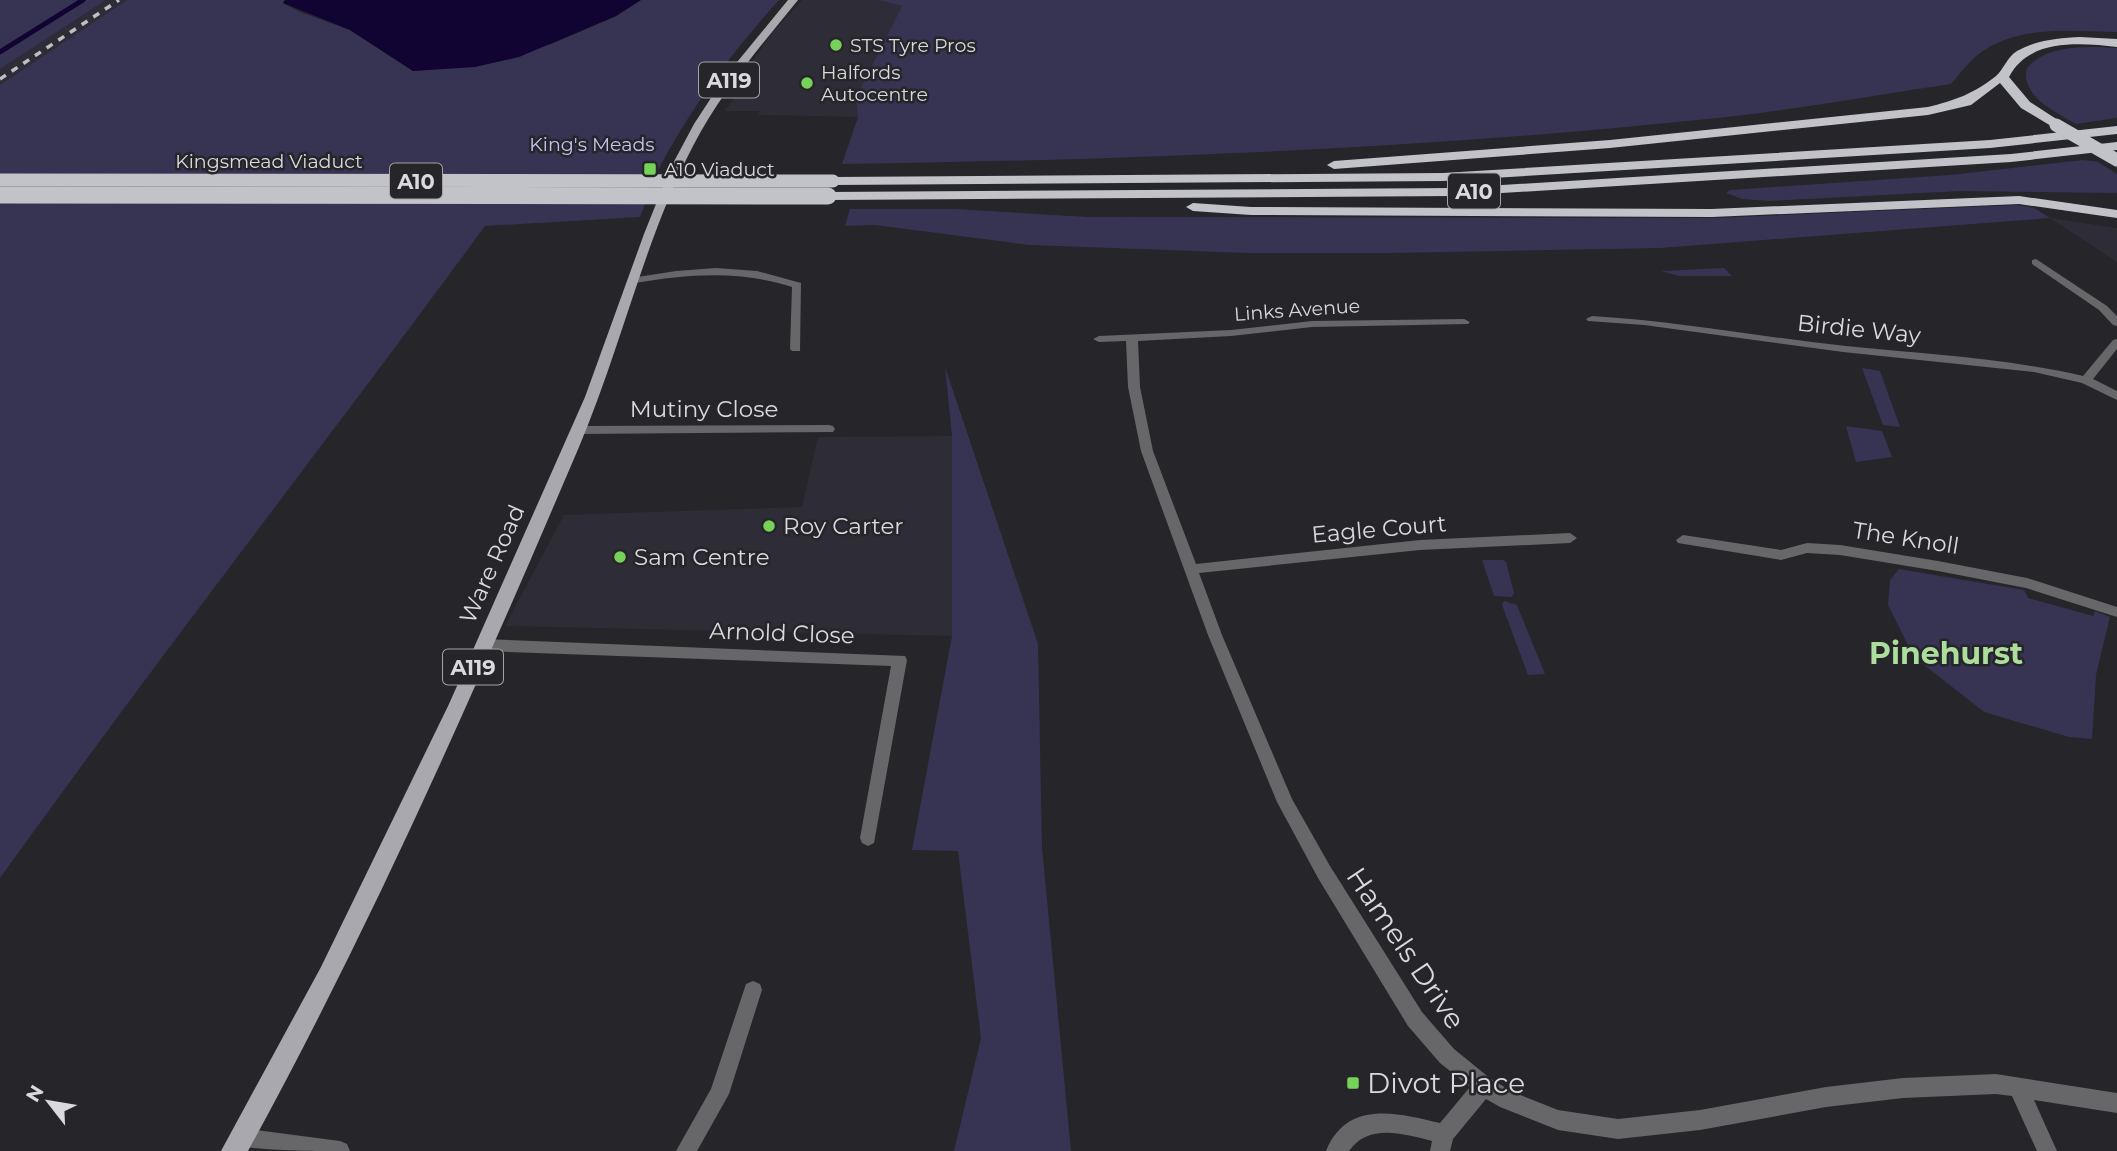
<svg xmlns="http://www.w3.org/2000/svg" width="2117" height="1151" viewBox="0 0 2117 1151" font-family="Montserrat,sans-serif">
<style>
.built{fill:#2e2d37}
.green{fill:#373353;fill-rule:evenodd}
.water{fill:#110332}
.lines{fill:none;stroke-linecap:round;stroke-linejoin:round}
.stream{stroke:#110332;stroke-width:5}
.street{fill:#676769;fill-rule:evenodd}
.primary{fill:#a8a8ae;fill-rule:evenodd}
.highway{fill:#c2c2c9;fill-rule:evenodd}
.rail{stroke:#bfbec2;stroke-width:3.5;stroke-dasharray:7 7;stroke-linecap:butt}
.highway-bridge-far1{stroke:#c2c2c9;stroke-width:13}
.highway-bridge{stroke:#c2c2c9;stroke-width:17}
.poi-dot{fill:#77d259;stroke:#25252a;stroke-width:2.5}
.labels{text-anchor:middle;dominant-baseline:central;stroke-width:5;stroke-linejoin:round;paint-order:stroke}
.far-poi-label{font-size:19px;fill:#dad9dd;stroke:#25252a;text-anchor:start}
.far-park-label{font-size:19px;fill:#c6c2f4;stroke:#25252a}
.far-street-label{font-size:19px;fill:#dad9dd;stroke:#25252a}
.shield{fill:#25252a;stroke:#a4a3a7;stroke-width:2}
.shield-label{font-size:21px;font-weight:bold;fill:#dad9dd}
.street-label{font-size:23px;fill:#dad9dd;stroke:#25252a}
.poi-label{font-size:23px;fill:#dad9dd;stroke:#25252a;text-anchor:start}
.near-street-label{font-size:28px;fill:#dad9dd;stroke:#25252a}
.near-poi-label{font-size:28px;fill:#dad9dd;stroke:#25252a;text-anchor:start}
.district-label{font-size:30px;font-weight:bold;fill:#acdd9d;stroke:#25252a}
</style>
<rect width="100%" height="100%" fill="#25252a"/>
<g class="built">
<path d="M106 0H127L0 85V69Z"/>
<path d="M802 0H878L902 6 856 96 858 117 758 115 759 111H725L737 93 750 65 772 33Z"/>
<path d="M2050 218 2117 228V262Z"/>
<path d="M952 436V636L505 626 564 515 802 507 818 437Z"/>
</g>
<g class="green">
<path d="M0 0H106L0 69Z"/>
<path d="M127 0H285L283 3 300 12 350 30 413 71 552 44 616 16 641 0H779C731 53 690 109 657 172 650 186 646 203 640 217L485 226C325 444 158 658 0 878V85ZM472 174H506L494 204 443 203Z"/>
<path d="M878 0H2117V32C2069 31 2017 24 1976 56 1967 64 1959 75 1951 84 1870 96 1788 111 1707 119 1420 149 1131 160 842 164L858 117 856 97 902 6Z"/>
<path d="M2117 48V118L2076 124C2057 113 2019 95 2027 68 2047 44 2089 46 2117 48Z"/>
<path d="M2083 160 2098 162 2117 174V193L1961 191 1769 201 1742 199 1726 193 1730 190 1950 175Z"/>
<path d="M2017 205 2034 208 2050 218 1660 248 1391 253H1248L1030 245 875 225 845 226 850 209H955L1088 217 1716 218Z"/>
<path d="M1724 268 1732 276H1679L1661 271Z"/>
<path d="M945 367 1038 644 1042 847 1071 1151H954L981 1038 958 851 912 850 952 636V436Z"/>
<path d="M1862 368 1880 371 1900 427 1883 425Z"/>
<path d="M1846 426 1882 431 1892 457 1856 462Z"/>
<path d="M1482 560H1503L1506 562 1514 593 1512 597 1494 596Z"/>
<path d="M1899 569 2024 590 2028 598 2093 616 2095 611 2110 617 2096 675 2092 739 2069 737 1984 712 1914 657 1888 605 1890 580Z"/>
<path d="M1504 601 1517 605 1545 674 1528 675 1502 605Z"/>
</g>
<path class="water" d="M285 0H641L616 16 519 57 475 67 413 71 350 30 283 3Z"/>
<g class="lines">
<path class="stream" d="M0 52 83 0"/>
<g class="street">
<path d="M2036 259 2107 306 2117 316V326L2113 325 2099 310 2032 264V260Z"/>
<path d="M716 268 757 271 801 283 800 351H792L790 349 792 287C740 270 688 274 635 283L630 280 631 278 676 271Z"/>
<path d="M1592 316C1677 321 1761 337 1846 346 1925 354 2005 358 2083 376L2113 340 2117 339V349L2093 379 2117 391V400L2082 383 2034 372 1843 352 1644 325 1588 321 1586 319Z"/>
<path d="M1464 319 1470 322 1468 324 1312 327 1231 336 1138 341 1140 387 1153 451 1196 564 1420 540 1570 533 1577 538 1570 543 1420 550 1199 573 1222 635 1292 799 1330 866 1422 1012 1454 1049 1491 1079 1513 1092 1558 1110 1618 1119 1700 1110 1826 1087 1903 1078 1996 1074 2117 1093V1113L2034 1100 2057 1151H2037L2012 1096 1996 1094 1903 1098 1826 1107 1700 1130 1618 1139 1558 1130 1500 1107 1486 1099 1453 1139 1450 1151H1430L1432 1141C1403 1134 1369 1123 1349 1151H1326C1347 1099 1398 1113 1440 1123L1470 1087 1440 1063 1408 1026 1318 878 1277 802 1208 635 1141 451 1128 387 1126 341 1099 342 1093 339 1099 336 1231 330 1312 321Z"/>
<path d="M829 425 833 426 835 429 833 432 578 434 572 430 578 426Z"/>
<path d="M1683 535 1781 550 1807 543 1840 545 1938 561 2027 578 2117 607V617L2026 588 1938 571 1840 555 1807 553 1781 560 1678 543 1676 540Z"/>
<path d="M483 639 905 656 907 660 874 843 868 846 862 843 860 838 891 666 483 651 478 649 476 645 478 641Z"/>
<path d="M753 981 760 984 762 990 729 1094 697 1151H676L711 1089 746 984Z"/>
<path d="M241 1128 340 1141 347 1144 350 1151C318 1151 262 1151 234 1145L231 1138 234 1131Z"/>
</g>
<path class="primary" d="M788 0H798C760 47 721 92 693 146 644 241 621 348 579 447 477 686 373 923 248 1151H221L321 967 449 704 585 397 644 234 670 169 694 124 724 78Z"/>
<g class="highway">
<path d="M2080 37 2117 39V47C2080 43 2029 38 2009 77L2030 102 2061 122V128L2056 129 2021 108 2000 83 1971 105 1928 115 1610 148 1334 169 1327 165 1334 161 1610 140 1928 107C1956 100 1973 94 1996 76 2004 69 2007 57 2017 51 2036 40 2059 38 2080 37Z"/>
<path d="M2117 126V134L1990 148 1443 181 833 185 826 181 833 177 1443 173 1990 140Z"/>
<path d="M2117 142V150L2011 162 1454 196 828 200 821 196 828 192 1454 188 2011 154Z"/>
<path d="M2019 196 2117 210V218L2019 204 1712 217 1251 215 1193 211 1186 207 1193 203 1251 207 1712 209Z"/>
</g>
<path class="rail" d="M0 79 119 0"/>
<g class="highway-bridge-far1">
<path d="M2056 125 2117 160"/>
<path d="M0 180 833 181"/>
</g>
<path class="highway-bridge" d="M0 195 828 196"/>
</g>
<g class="poi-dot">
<circle cx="836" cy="45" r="7"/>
<circle cx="807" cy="83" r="7"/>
<rect x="643" y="162" width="14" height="14" rx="3.5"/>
<circle cx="769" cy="526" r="7"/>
<circle cx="620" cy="557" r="7"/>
<rect x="1346" y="1076" width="14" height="14" rx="3.5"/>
</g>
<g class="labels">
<g class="far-poi-label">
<text x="850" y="45">STS Tyre Pros</text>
<text x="821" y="72">Halfords<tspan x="821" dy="22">Autocentre</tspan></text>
<text x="664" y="169">A10 Viaduct</text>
</g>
<g class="far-park-label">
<text x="592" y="144">King's Meads</text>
</g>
<g class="far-street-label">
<text x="269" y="161">Kingsmead Viaduct</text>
<text transform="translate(1297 310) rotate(-4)">Links Avenue</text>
</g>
<g class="shield">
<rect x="699" y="62.5" width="60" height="35" rx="5"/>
<rect x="390" y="163.5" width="52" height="35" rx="5"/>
<rect x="1448" y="173.5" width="52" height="35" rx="5"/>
<rect x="443" y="649.5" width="60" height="35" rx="5"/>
</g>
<g class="shield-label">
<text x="729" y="80">A119</text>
<text x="416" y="181">A10</text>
<text x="1474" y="191">A10</text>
<text x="473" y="667">A119</text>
</g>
<g class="street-label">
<text transform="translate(1859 329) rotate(6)">Birdie Way</text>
<text x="704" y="409">Mutiny Close</text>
<text transform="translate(1379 529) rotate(-5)">Eagle Court</text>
<text transform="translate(1906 538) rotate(9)">The Knoll</text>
<text transform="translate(492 564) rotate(-66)">Ware Road</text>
<text transform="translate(782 633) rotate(2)">Arnold Close</text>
</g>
<g class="poi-label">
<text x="783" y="526">Roy Carter</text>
<text x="634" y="557">Sam Centre</text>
</g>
<g class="near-street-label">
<text transform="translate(1406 948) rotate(56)">Hamels Drive</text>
</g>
<g class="near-poi-label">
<text x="1367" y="1083">Divot Place</text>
</g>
<g class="district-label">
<text x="1946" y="653">Pinehurst</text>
</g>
</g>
<g transform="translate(49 1102) rotate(301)" stroke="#25252a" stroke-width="5" paint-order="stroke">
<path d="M0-5L12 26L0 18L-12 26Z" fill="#dad9dd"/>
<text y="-10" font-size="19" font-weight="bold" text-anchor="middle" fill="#dad9dd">N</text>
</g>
</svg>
